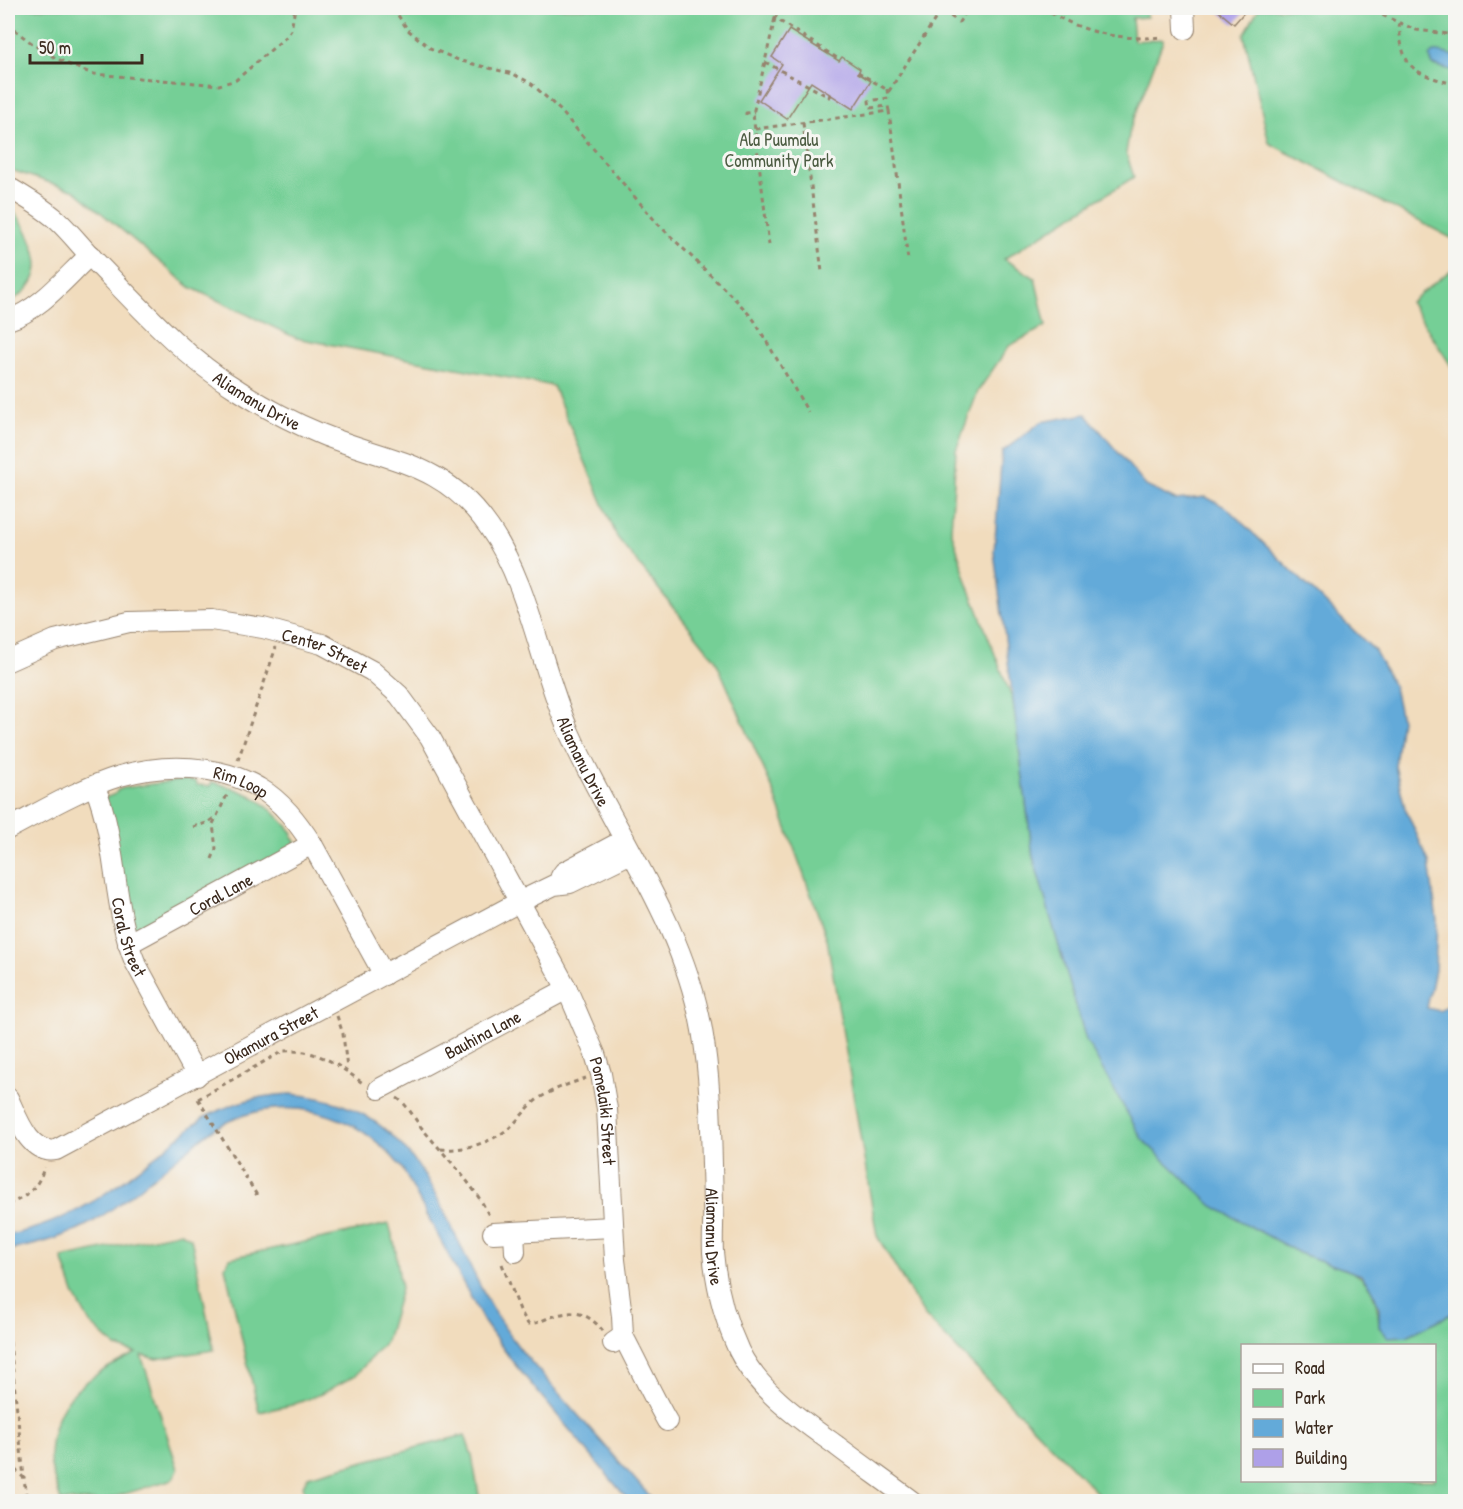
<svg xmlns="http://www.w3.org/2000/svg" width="1463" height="1509" viewBox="0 0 1463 1509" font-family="'Patrick Hand',sans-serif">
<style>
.green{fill:#75cf96;stroke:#587c5a;stroke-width:1.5;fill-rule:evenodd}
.water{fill:#63aad9;stroke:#4f6a7c;stroke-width:1.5}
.building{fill:#aea0e8}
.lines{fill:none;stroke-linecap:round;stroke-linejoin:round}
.minor-casing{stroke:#96836e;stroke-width:22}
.path{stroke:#96836e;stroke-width:3;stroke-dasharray:4.5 4.5;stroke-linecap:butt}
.minor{stroke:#fff;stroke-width:20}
.labels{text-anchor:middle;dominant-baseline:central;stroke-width:6;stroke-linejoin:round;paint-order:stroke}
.park-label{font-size:18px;fill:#4c5c42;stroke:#f6f6f2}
.street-label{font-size:18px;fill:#3b2a1e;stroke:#f6f6f2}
</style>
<rect width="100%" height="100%" fill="#f6f6f2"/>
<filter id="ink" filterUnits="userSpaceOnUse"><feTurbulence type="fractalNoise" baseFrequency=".0167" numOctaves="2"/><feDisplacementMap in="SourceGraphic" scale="12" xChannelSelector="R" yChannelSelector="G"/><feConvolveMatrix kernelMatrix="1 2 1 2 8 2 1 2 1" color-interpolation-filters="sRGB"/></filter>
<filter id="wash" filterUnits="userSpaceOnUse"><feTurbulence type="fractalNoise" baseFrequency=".008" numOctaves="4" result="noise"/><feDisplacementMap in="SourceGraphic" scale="24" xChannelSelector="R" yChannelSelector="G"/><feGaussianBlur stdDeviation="1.35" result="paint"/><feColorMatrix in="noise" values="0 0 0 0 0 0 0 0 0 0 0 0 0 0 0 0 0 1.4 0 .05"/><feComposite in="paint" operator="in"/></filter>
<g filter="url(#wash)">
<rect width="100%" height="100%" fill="#f1dcbd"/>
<g class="green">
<path d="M8 8H1156L1147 12V17L1132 18 1134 41 1163 39V41L1130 129 1126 153 1134 177 1004 259 1035 278 1046 326 1009 346 978 391 956 450 951 530 967 582 1013 701 1033 857 1299 1252C1346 1270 1378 1268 1379 1327L1407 1336 1455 1312V1501H1105L924 1315 877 1236 827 939 773 790 715 659 617 537 553 386 296 338 190 287 75 191 8 169ZM1242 1346H1434V1480H1242Z"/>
<path d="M1259 8H1455V240L1269 143 1244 35Z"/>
<path d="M8 206C23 217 41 255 36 273 32 288 20 296 8 303Z"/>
<path d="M1455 267V372L1410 302Z"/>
<path d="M181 780 196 781 197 785 211 786 212 782C252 792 267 802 293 833L292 837 301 851 128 944 100 800 115 794 118 790 124 788Z"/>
<path d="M389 1224 395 1246 401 1289 386 1341 356 1375 321 1394 292 1405 259 1412 225 1267 230 1258Z"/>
<path d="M181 1232 191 1238 214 1350 157 1359 141 1355 178 1469 173 1479 102 1501H61C57 1488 50 1470 50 1456 52 1396 88 1377 136 1353L116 1347 90 1323 75 1296 62 1258Z"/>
<path d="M465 1435 472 1456 480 1501H308L303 1486 308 1476Z"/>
</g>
<g class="water">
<path d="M1433 52H1439L1455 56V71L1433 65 1429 56Z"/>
<path d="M1086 414 1146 486 1175 500 1206 497 1227 508 1375 651 1394 687 1401 719 1395 766 1405 808 1429 862 1437 920 1435 970 1427 1008 1440 1011 1456 1000 1455 1312 1407 1336 1388 1337 1379 1327V1307L1373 1291 1361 1275 1299 1253 1213 1206 1142 1139 1086 1040 1033 857 994 552 1002 452 1041 422Z"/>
<path d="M290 1094C418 1103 436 1206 488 1301 498 1320 511 1337 524 1354L654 1501H629L512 1361 484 1322 402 1168C355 1109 281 1090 214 1129 203 1136 192 1146 182 1154 153 1177 125 1202 94 1221 67 1237 38 1245 8 1250V1235C89 1219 140 1167 203 1118 231 1103 258 1095 290 1094Z"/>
</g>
<g id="blocks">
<g class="building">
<path d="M1215 8H1248L1234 24Z"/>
<path d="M789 30 839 61 842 57 860 69 858 73 871 81 853 109 811 82 787 119 759 100 782 64 772 57Z"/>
</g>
</g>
</g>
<g filter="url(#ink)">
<use href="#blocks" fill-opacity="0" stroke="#96836e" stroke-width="1.5"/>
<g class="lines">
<g class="minor-casing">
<g id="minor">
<path d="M1184 8 1185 29"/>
<path id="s1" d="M8 187C25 197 42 207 57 220 70 232 80 245 92 258 137 304 182 356 238 390 264 407 292 422 321 434 389 462 443 461 489 527 531 587 540 668 570 734 614 832 683 922 702 1030 712 1086 711 1144 713 1201 714 1218 712 1236 713 1252 716 1286 725 1321 739 1351 759 1392 801 1420 837 1446 862 1465 888 1483 913 1502"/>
<path d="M8 320C40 310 65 278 90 255"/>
<path id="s2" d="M8 661 55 640 129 622 211 620 263 628 322 644 372 671 399 695 430 737 567 989 595 1054 601 1074 607 1109 615 1260 622 1316 623 1336 613 1343"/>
<path id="s3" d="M95 787C118 843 112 906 135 962L197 1076"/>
<path id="s4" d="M8 829C44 810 81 788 120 776 164 763 219 764 259 788 282 801 298 823 312 844L384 975"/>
<path d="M561 876 564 872 624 840"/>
<path id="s5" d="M128 944 312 844"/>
<path id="s6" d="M379 1089 567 989"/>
<path id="s7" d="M8 1098C17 1117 29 1155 56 1150L519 902 554 885 570 883 631 853"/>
<path d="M514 1232 515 1252"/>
<path d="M493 1233 613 1227"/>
<path d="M623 1336C638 1364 651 1393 667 1421"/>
</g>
</g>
<g class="path">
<path d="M393 8 408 30 430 48 461 61 513 74 525 80 533 85 560 110 658 224 738 302 754 320 808 412"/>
<path d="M782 8 775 18 840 60"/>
<path d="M1043 8C1080 32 1119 41 1163 37"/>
<path d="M1366 8 1416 30 1456 35"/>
<path d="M8 23C31 46 62 64 94 74L219 85 236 80 287 36 291 30 295 8"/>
<path d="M1399 23C1402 71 1413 72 1456 85"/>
<path d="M765 62 829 97 830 94"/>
<path d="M858 72 889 91 941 10 959 22 969 8"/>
<path d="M887 89 888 98 869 101 870 108 888 106 889 111"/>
<path d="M746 115V113L754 112"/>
<path d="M803 123 822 272"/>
<path d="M755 129 889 111 908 260"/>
<path d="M769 245 753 114 775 18"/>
<path d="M238 760 276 647"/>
<path d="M193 827 207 823 214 818"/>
<path d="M212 859 216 849 213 824 228 793"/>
<path d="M337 1016 343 1034 347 1069"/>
<path d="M397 1098C407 1104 414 1118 421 1127 442 1153 477 1187 490 1218"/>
<path d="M198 1099 283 1051C318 1049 337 1064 364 1084"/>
<path d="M198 1099 258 1197"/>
<path d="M441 1149C463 1151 490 1143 508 1129 519 1120 527 1107 538 1099 553 1089 569 1084 586 1078"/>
<path d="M8 1204C26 1198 39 1187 44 1167"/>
<path d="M502 1264 520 1310 528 1324C535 1324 539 1322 546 1319 570 1309 586 1310 603 1331"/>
<path d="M8 1324 24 1478"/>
<path d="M8 1463 24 1478 27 1502"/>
</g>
<use href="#minor" class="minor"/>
</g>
</g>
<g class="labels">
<g class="park-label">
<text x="779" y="139">Ala Puumalu<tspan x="779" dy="21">Community Park</tspan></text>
</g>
<g class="street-label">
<text stroke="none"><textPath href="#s1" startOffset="330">Aliamanu Drive</textPath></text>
<text stroke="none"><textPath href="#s2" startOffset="328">Center Street</textPath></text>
<text stroke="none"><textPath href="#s1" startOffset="852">Aliamanu Drive</textPath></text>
<text stroke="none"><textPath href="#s4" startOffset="248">Rim Loop</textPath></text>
<text stroke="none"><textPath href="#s5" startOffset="105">Coral Lane</textPath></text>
<text stroke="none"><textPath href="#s3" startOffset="154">Coral Street</textPath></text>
<text stroke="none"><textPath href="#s6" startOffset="117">Bauhina Lane</textPath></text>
<text stroke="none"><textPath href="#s7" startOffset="320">Okamura Street</textPath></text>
<text stroke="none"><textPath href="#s2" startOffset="884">Pomelaiki Street</textPath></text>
<text stroke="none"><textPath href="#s1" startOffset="1354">Aliamanu Drive</textPath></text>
</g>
</g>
<rect width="1463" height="1509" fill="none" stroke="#f6f6f2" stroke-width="30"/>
<rect x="1241" y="1344" width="195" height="138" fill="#f6f6f2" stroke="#aba49d" stroke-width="1.5"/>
<rect x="1253" y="1364" width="30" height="9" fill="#ffffff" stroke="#aba49d" stroke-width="1.5"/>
<text x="1295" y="1374" font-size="18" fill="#3b2a1e">Road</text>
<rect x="1253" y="1389" width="30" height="18" fill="#75cf96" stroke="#aba49d" stroke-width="1.5"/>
<text x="1295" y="1404" font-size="18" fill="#3b2a1e">Park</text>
<rect x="1253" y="1419" width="30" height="18" fill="#63aad9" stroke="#aba49d" stroke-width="1.5"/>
<text x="1295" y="1434" font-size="18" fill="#3b2a1e">Water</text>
<rect x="1253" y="1449" width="30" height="18" fill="#aea0e8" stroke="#aba49d" stroke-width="1.5"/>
<text x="1295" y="1464" font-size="18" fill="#3b2a1e">Building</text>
<path d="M30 54v9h112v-9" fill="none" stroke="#3b2a1e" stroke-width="3"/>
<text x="39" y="54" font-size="18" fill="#3b2a1e" stroke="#f6f6f2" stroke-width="4.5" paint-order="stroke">50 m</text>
</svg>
